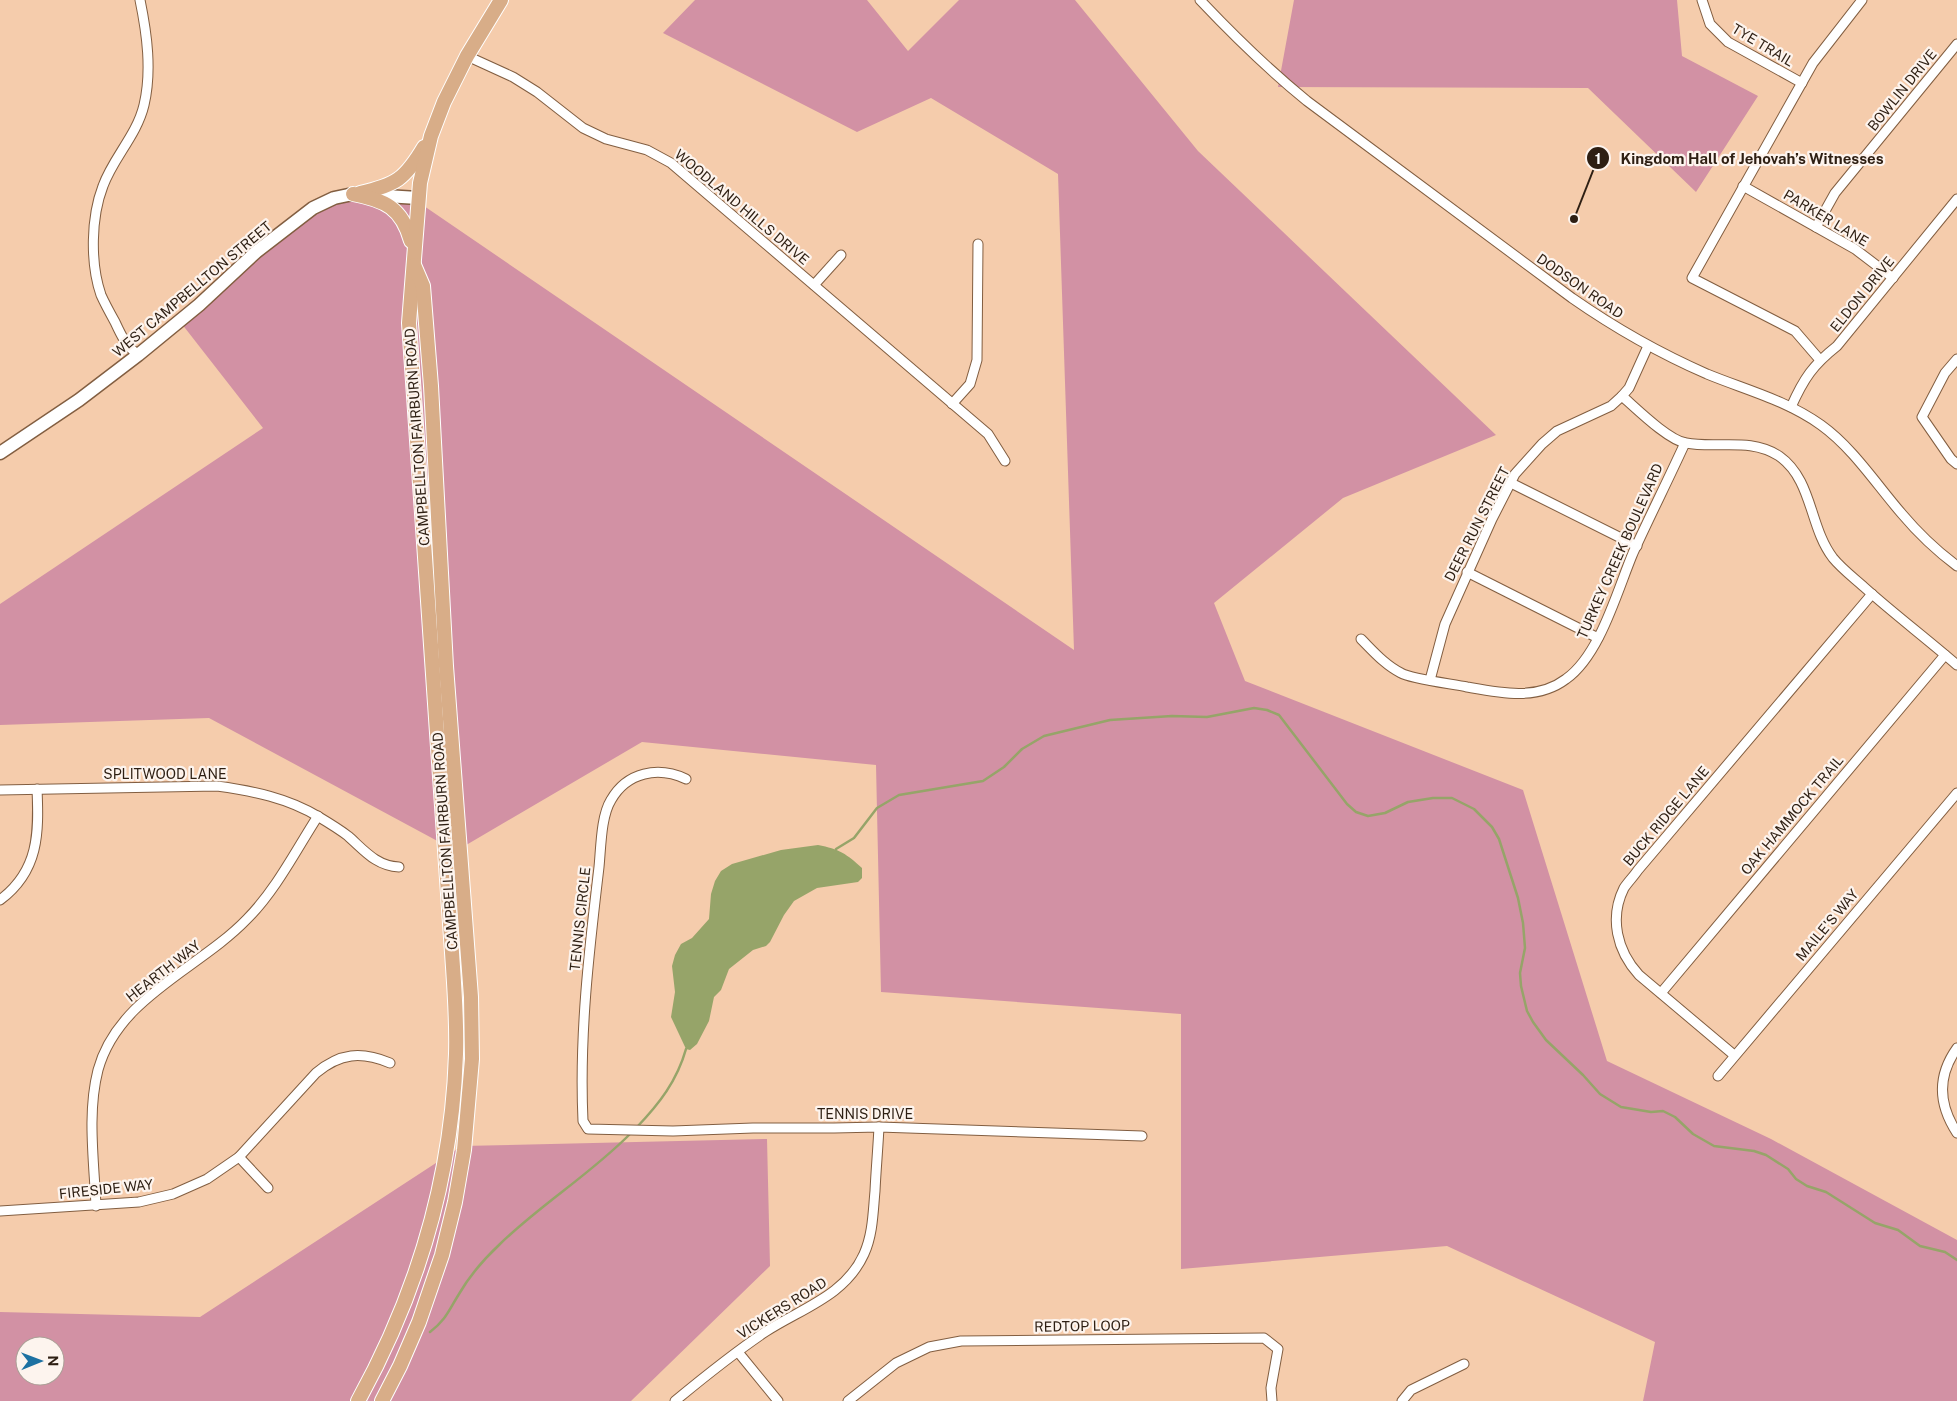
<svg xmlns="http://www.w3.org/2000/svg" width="1957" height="1401" viewBox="0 0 1957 1401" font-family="'Public Sans',sans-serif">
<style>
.green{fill:#d291a4;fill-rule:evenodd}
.water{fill:#96a469}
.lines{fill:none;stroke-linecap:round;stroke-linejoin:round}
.stream{stroke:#96a469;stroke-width:2.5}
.street-casing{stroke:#825e41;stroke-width:11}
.secondary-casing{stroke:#825e41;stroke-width:15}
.primary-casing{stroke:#fff;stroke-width:16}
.street{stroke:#fff;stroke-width:9}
.secondary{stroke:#fff;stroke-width:12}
.primary{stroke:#d8ad88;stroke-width:14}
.labels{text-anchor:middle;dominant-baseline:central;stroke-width:4.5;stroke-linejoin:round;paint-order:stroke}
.street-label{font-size:14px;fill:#2e1f13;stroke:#fdf4ee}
.leader{fill:none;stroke:#2e1f13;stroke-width:2}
.callout-dot{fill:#2e1f13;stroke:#fdf4ee;stroke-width:2}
.mark-label{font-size:15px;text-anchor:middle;font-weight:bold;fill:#fff}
.callout-label{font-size:15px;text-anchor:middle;font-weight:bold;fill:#2e1f13;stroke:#fdf4ee;stroke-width:4.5;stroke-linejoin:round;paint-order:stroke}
</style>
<rect width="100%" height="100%" fill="#f5ccac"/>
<g class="green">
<path d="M695 0H867L908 51 959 0H1075L1198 151 1496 435 1343 498 1214 603 1245 681 1523 790 1607 1061 1771 1139 1957 1240V1401H1643L1655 1342 1447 1246 1181 1269V1014L881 992 876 765 642 742 456 851 209 718 0 725V604L263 428 178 319 324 207 362 197 424 206 1074 650 1058 174 931 98 857 132 663 33Z"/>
<path d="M1294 0H1677L1682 56 1758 96 1696 192 1588 88 1278 87Z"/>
<path d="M767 1139 770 1266 631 1401H0V1312L200 1317 462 1146ZM25 1346H55V1376H25Z"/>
</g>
<path class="water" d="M818 845C839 849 847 854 862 868V878L858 882 817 888 794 901 784 915 770 942 766 946 753 950 729 969 721 990 714 997 709 1021 697 1044 690 1050 686 1049 671 1017 675 992 672 966 675 955 681 944 692 938 709 919 711 894 715 881 721 871 732 864 781 850Z"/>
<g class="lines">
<g class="stream">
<path d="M836 849 854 838 877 808 899 795 983 781 1004 767 1022 749 1044 736 1110 720 1172 716 1207 717 1254 708 1267 710 1279 715 1347 804 1356 812 1368 816 1385 813 1408 802 1433 798H1452L1474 809 1492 827 1499 839 1518 898 1523 923 1525 948 1520 973 1521 986 1527 1011 1533 1022 1546 1040 1583 1075 1600 1094 1621 1107 1651 1112 1663 1111 1675 1117 1693 1134 1714 1146 1754 1151 1766 1155 1788 1169 1796 1179 1807 1186 1826 1192 1875 1223 1898 1230 1920 1246 1945 1252 1957 1260"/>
<path d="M637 1127C659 1104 677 1081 686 1049"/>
<path d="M430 1332C446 1320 449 1310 459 1294 470 1275 484 1259 500 1244 541 1204 591 1174 631 1133"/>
</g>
<g class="street-casing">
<g id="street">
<path d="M1200 0C1234 36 1269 70 1307 101L1572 298C1615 328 1659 353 1707 374 1746 390 1786 400 1821 425 1853 448 1876 484 1902 514 1918 533 1937 551 1957 566"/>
<path d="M1702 0 1710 24 1728 42 1802 83"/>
<path d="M467 56 513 77 537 92 583 128 606 139 647 150 671 163 988 434 1005 461"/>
<path d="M1743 186 1855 249 1893 278"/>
<path d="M1816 227 1835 193 1957 44"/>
<path d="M814 285 841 255"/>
<path d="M138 355C126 346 121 335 115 322 110 313 105 304 101 295 90 263 91 217 103 186 113 158 137 135 144 105 152 71 147 34 140 0"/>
<path d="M1957 359 1945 373 1922 417 1951 459 1957 464"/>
<path d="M1820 360 1795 331 1692 278 1813 63 1862 0"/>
<path d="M1622 396C1637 409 1668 440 1686 443 1717 449 1750 437 1779 456 1813 480 1809 527 1833 558 1842 569 1854 578 1864 587 1894 614 1926 638 1957 665"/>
<path d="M952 404 970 384 977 360 978 244"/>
<path d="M1791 407C1804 378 1813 365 1837 346L1957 199"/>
<path d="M1511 483 1637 546"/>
<path d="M1467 572 1598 638"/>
<path d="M1361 639C1373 651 1385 665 1401 673 1411 679 1453 684 1467 687 1500 693 1537 701 1566 679 1600 655 1617 591 1633 553 1650 516 1668 480 1685 443"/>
<path d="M1430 680 1445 624 1492 519 1515 474 1542 444 1557 431 1611 406 1622 396 1629 388 1648 346"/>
<path d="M686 779C658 766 627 772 611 800 601 816 601 847 599 867 589 951 579 1036 583 1121L588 1129 673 1131 753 1128H834L879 1127 1142 1136"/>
<path d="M0 790 217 786C253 791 288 798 319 817 329 823 339 829 348 836 364 850 376 866 399 867"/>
<path d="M0 900C39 871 39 833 37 789"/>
<path d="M1661 993 1945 655"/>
<path d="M1957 1048C1937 1076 1938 1104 1957 1133"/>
<path d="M1734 1055 1639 975C1617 951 1609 918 1624 888 1628 882 1634 876 1638 870L1872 594"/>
<path d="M1718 1076 1957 793"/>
<path d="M239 1157 268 1188"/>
<path d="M96 1206C94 1161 87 1113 98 1070 118 997 199 969 247 919 276 890 296 850 318 816"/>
<path d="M0 1211 139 1202 173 1194 207 1179 239 1157 316 1073C340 1053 361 1051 390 1063"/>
<path d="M738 1352 778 1401"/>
<path d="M675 1401C704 1377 734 1353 765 1332 802 1308 845 1296 864 1254 873 1234 873 1212 875 1191 876 1169 878 1148 879 1127"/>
<path d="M848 1401 896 1363 929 1347 961 1341 1264 1338 1278 1349 1271 1388 1272 1401"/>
<path d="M1402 1401 1411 1390 1464 1364"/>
</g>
</g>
<g class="secondary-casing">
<path id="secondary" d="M0 453 79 400 138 355 199 305 256 252 313 208 334 198 353 194 418 198"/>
</g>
<g class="primary-casing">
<g id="primary">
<path d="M360 193C396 185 405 179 424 147"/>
<path d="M353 194C385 200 402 208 411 241"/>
<path d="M358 1401C417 1294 452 1176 456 1054 457 1025 455 996 453 967L409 323 420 183 431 136 444 102 467 56 501 0"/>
<path d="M382 1401 400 1366 419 1322 442 1255 455 1202 464 1150 472 1059 471 997 446 666 431 386 423 286 414 265"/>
</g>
</g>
<use href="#street" class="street"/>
<use href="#secondary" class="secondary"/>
<use href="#primary" class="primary"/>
</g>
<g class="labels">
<g class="street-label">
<text transform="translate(1763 45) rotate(31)">TYE TRAIL</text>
<text transform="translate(1902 90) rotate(-51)">BOWLIN DRIVE</text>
<text transform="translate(742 207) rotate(40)">WOODLAND HILLS DRIVE</text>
<text transform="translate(1826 218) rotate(31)">PARKER LANE</text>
<text transform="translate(1580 286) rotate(35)">DODSON ROAD</text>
<text transform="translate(192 289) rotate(-40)">WEST CAMPBELLTON STREET</text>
<text transform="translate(1862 294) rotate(-51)">ELDON DRIVE</text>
<text transform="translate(417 437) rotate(-94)">CAMPBELLTON FAIRBURN ROAD</text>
<text transform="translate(1477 524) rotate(-63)">DEER RUN STREET</text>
<text transform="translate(1620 551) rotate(-66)">TURKEY CREEK BOULEVARD</text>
<text x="165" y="774">SPLITWOOD LANE</text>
<text transform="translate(1792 815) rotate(-50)">OAK HAMMOCK TRAIL</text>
<text transform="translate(1666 816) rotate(-50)">BUCK RIDGE LANE</text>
<text transform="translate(445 841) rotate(-94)">CAMPBELLTON FAIRBURN ROAD</text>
<text transform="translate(580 919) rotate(-84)">TENNIS CIRCLE</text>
<text transform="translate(1827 925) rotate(-50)">MAILE'S WAY</text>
<text transform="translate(163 971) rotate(-38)">HEARTH WAY</text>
<text x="865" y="1114">TENNIS DRIVE</text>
<text transform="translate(106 1189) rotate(-6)">FIRESIDE WAY</text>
<text transform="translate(782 1308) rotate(-32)">VICKERS ROAD</text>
<text transform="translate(1082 1326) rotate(-1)">REDTOP LOOP</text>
</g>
</g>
<path class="leader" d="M1574 219L1598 158"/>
<g class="callout-dot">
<circle cx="1574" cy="219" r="5"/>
<circle cx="1598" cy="158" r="12"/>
</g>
<g class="mark-label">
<text x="1598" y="164">1</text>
</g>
<g class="callout-label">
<text x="1752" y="164">Kingdom Hall of Jehovah’s Witnesses</text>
</g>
<g transform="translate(40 1361) rotate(89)"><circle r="24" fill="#fdf4ee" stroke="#aa9f96"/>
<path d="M0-4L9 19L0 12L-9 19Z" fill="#1d71a2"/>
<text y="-8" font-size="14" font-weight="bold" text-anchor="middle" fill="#2e1f13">N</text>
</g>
</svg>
